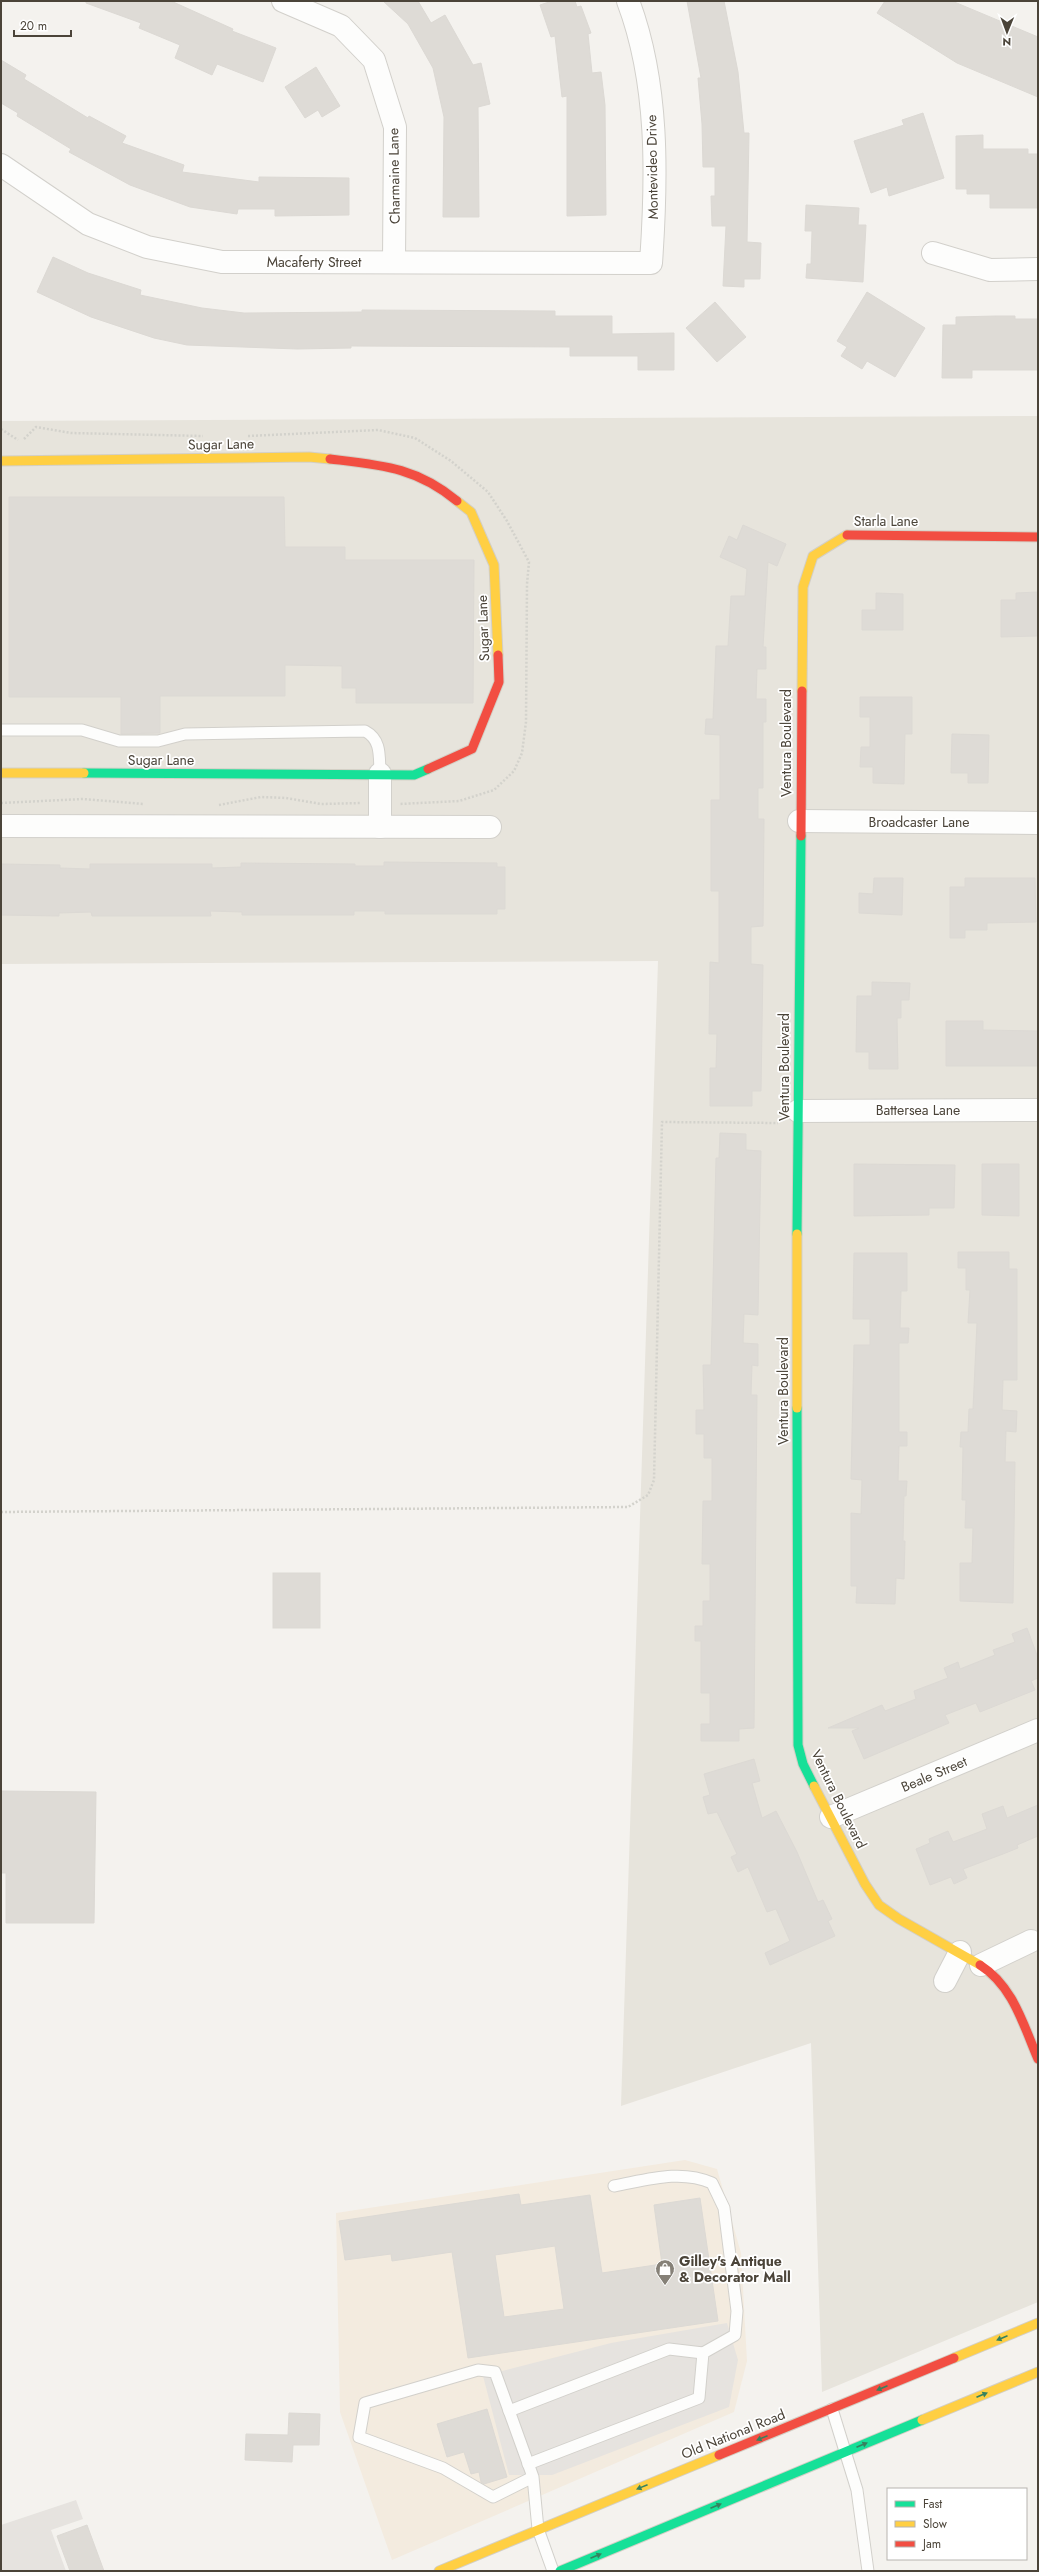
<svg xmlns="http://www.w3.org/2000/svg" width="1039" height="2572" viewBox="0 0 1039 2572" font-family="Jost,sans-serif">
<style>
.residential{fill:#e7e4dc}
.commercial{fill:#f3ebdf}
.parking{fill:#e6e3df}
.building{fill:#dedbd6;stroke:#dcd9d4;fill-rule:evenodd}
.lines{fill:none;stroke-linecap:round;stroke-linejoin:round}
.lane-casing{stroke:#d2d0cb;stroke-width:13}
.street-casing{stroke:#d2d0cb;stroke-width:24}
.fast-casing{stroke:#d3cfc5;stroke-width:11}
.slow-casing{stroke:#d3cfc5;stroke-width:11}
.jam-casing{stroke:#d3cfc5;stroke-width:11}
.path{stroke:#d3d2cc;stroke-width:2.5;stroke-dasharray:2 2;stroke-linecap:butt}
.lane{stroke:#fdfdfc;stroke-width:11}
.street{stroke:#fdfdfc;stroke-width:22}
.fast{stroke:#16e098;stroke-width:9}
.slow{stroke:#ffcf43;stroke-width:9}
.jam{stroke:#f24e42;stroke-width:9}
.oneway{fill:#36825f}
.labels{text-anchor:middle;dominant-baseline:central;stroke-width:3.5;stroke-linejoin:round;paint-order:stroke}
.street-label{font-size:14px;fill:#4b4439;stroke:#fff}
.poi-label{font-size:14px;font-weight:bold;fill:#4b4439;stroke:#fff;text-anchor:start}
</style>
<rect width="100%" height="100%" fill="#f4f2ee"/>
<path class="residential" d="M1038 416V2302L822 2392 811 2043 621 2106 658 961 1 964V421Z"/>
<path class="commercial" d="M685 2160 717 2169 741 2253 747 2361 734 2412 392 2560 340 2412 336 2213Z"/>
<g class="parking">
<path d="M727 2323 738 2360 729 2407 552 2475H509L483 2376 611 2343Z"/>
<path d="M76 2500 83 2519 51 2530 66 2571H1V2525Z"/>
</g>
<g class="building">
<path d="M86 1H171L233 29 232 31 276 48 263 82 217 64 212 75 175 58 180 45 139 28 141 23 86 3Z"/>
<path d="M383 1H418L431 23 445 15 473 65 481 63 490 104 478 107 479 217H443L444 117 433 68 408 24Z"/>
<path d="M552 1H575L577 7 581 6 591 33 588 34 592 73 601 72 605 105 606 215 567 216V96L562 97 555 36 551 37 540 5Z"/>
<path d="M687 1H724L738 72 744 133H749L747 242 761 243 760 279H744V287L723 286 726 226H712L711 196H715V167H703L702 124 698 78H701Z"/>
<path d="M885 1H952L1038 37V97L957 63 877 13Z"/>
<path d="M1 60 26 75 24 79 88 118 89 116 126 136 122 143 184 165 182 172 259 182V177L349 178V215L275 216V209H238L237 214 190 207 130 185 69 152 71 149 17 116 18 113 1 103Z"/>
<path d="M316 67 340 106 322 117 318 110 305 118 285 87Z"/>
<path d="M923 113 944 178 889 196 887 187 871 193 854 141 904 125 902 120Z"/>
<path d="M983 135V149H1028V154H1038V208H990V194H967V189H956V136Z"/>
<path d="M806 205 859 208 858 225H866L863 282 806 278 807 264H811L812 231H805Z"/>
<path d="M53 257 88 273 141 290 140 295 202 308 244 313 362 312V310L555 311V316H612V334L674 333V370H638V356H570V347L351 346V348L297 349 187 345 154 338 91 317 37 292Z"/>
<path d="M867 292 925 328 895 377 867 361 862 369 841 356 847 347 837 341Z"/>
<path d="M715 302 746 337 717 362 686 328Z"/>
<path d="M996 316H1015V319H1038V370H972V378H942L943 325H956V317Z"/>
<path d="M9 497H284L285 547H345V560H474L473 703H356V688H342V666L285 665V696H160V733L121 734V697H9Z"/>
<path d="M743 525 786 544 777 566 768 562 763 647H766V669H757L756 699H766V722H763V788H758V819H764L763 926 751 927V964L763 965 761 1091H752V1106H710V1068H716L717 1034H709L710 962 719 963V891H711V800H720V735L705 734 706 719H713L716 646H728L731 596H745L747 569 720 557 729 536 737 540Z"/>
<path d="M1037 592V636L1001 637V600H1016V593Z"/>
<path d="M876 593 903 594V630H862V610H876Z"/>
<path d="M860 697H912V734H905L904 784 873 783V767H860L861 747H870V717H860Z"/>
<path d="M952 734 989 735 988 783H968V773H951Z"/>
<path d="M384 862 497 863V867H505V909H497V914H385V911H354V915H242V912L210 911 211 916H92L91 912 59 913V916L1 915V864L60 865V868L90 869V864H212V868L241 867V863L355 864V866H384Z"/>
<path d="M874 878H903L902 915 859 913V893L873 894Z"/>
<path d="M965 878H1035L1036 922 987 923V930H965V938H950V887H965Z"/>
<path d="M872 982 910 983 909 1000H901V1018H897L898 1069H869V1052H856L857 996H872Z"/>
<path d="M946 1021H983V1030L1038 1031V1066H946Z"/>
<path d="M720 1133 746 1134V1150L761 1151 758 1315 744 1314 743 1343 758 1344V1366L752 1365 751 1395H757L754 1728 739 1729V1741H701V1724H710V1693H701V1641H695V1626H703V1601H710V1564H702L703 1501H712V1458H704V1434H696V1410H704L703 1365H711L716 1158H719Z"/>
<path d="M854 1164 955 1165 954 1208H929V1215L854 1216Z"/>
<path d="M982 1164H1019V1216L982 1215Z"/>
<path d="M958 1252H1009V1269H1017V1380H1003L1002 1410 1017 1411 1016 1432 1006 1431 1005 1462H1015L1013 1603 960 1601V1563H972L973 1528H965L966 1500H962L963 1447H960L961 1432H968L969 1409H973L977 1323H968L970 1290H966V1268H958Z"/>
<path d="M854 1253H907V1291H901L900 1328H909L908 1343H899V1432H907V1446H899L898 1481H907L906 1496H904L903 1541H905L904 1579 896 1578 895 1604 856 1603 857 1586H851V1513L861 1514 862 1480 851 1479 854 1345H870V1319H853Z"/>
<rect x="273" y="1573" width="47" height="55"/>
<path d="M1027 1628 1038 1658V1678L1031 1681 1035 1690 980 1712 976 1703 945 1715 949 1723 864 1759 852 1731 859 1728H828L882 1705 885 1711 916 1699 914 1691 948 1678 944 1668 958 1662 960 1669 995 1655 993 1650 1015 1642 1012 1634Z"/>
<path d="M754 1759 760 1781 752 1783 762 1818 776 1811 797 1852 818 1902 823 1900 832 1919 828 1921 835 1936 770 1965 765 1953 790 1941 776 1909 767 1912 748 1867 738 1872 731 1857 737 1854 717 1812 708 1814 703 1797 710 1795 704 1774Z"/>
<path d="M1 1791 96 1792 94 1923H6V1873H1Z"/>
<path d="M1038 1805V1836L1017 1845 1018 1848 1003 1854 963 1869 967 1878 954 1884 951 1877 930 1885 916 1849 930 1843 929 1839 948 1831 953 1842 987 1829 982 1814 1003 1806 1007 1818Z"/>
<path d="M519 2194 521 2205 590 2195 602 2273 662 2264 654 2205 700 2198 718 2321 468 2358 452 2252 392 2261 391 2254 345 2260 339 2221ZM555 2246 564 2309 504 2317 495 2255Z"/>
<path d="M487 2409 507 2477 484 2484 481 2482 479 2472 471 2474 464 2452 447 2457 437 2424Z"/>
<path d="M289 2413 320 2414 319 2445H293L292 2462 245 2460 246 2434 288 2435Z"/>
<path d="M87 2525 104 2571H70L57 2536Z"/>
</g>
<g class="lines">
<g class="lane-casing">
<g id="lane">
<path d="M1 730H82L119 741H158L185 734 365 731C382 740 379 757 380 774"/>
<path d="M832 2409 857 2490 868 2571"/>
<path d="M509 2411 669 2349 703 2353"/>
<path d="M528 2464 699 2398 703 2353 735 2335 737 2311 724 2208 712 2183C680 2169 647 2180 614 2186"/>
<path d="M533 2477 493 2497 443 2468 359 2437 365 2403 478 2370 495 2372 533 2477 538 2529 553 2571"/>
</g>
</g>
<g class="street-casing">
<g id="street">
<path d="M283 1 341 26 374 60 395 127 394 262"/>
<path d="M1 165 88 224 147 247 222 262 651 263C657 177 659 83 628 1"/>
<path d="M933 253 990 270 1038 269"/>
<path d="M380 774V827"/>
<path d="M799 821 1038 823"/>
<path d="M1 826 490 827"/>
<path d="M798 1111 1038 1110"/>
<path d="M831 1817 1038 1730"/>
<path d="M981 1965 1031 1941"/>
<path d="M945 1981 960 1952"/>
</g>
</g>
<g class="fast-casing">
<g id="fast">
<path d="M84 773 414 775 428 769"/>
<path d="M797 1234 801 836"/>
<path d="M797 1408 798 1745 803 1764 814 1786"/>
<path d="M560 2571 922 2420"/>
</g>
</g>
<g class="slow-casing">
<g id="slow">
<path d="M1 461 309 457 330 459"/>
<path d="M457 501 471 512 494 565 498 655"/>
<path d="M802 691 803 587 813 556 847 535"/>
<path d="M1 773H84"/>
<path d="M797 1234V1408"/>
<path d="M814 1786 865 1884 879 1905 899 1919 980 1965"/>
<path d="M954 2358 1038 2323"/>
<path d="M922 2420 1038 2372"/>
<path d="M439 2571 719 2455"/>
</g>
</g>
<g class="jam-casing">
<g id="jam">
<path d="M330 459C381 465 416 467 457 501"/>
<path d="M847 535 1038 537"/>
<path d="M428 769 472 749 499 682 498 655"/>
<path d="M801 836 802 691"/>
<path d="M980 1965C1013 1986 1023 2024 1038 2059"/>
<path d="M719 2455 954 2358"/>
</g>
</g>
<g class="path">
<path d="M1 429 18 440"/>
<path d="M248 436 378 430 415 438 451 461 488 492 507 521 529 562 527 584 526 722 522 753 514 771 494 790 459 801 400 804"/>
<path d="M24 439 36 427 71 433 203 436"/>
<path d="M1 803 83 799 144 804"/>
<path d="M219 805 261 797 286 798 321 804 361 803"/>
<path d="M1 1512 628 1507 648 1495 654 1480 662 1122 778 1123"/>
</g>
<use href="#lane" class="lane"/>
<use href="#street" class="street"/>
<use href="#fast" class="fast"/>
<use href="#slow" class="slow"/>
<use href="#jam" class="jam"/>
</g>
<defs><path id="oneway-solid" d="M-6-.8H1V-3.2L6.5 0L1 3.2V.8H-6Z"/></defs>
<g class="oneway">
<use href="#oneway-solid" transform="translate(1002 2338) rotate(157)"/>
<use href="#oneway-solid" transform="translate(882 2388) rotate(157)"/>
<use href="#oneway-solid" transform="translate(982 2395) rotate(-23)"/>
<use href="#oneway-solid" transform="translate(762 2438) rotate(158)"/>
<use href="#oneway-solid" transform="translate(862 2445) rotate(-23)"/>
<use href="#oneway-solid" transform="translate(642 2487) rotate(158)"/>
<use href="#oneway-solid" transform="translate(716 2506) rotate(-23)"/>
<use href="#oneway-solid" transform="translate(596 2556) rotate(-23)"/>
</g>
<defs>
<g id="shop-pin" transform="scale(1)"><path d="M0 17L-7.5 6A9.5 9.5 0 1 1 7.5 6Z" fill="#868178" stroke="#fff"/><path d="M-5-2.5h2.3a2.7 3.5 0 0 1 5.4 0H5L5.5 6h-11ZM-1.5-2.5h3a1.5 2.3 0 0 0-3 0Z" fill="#fff"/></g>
</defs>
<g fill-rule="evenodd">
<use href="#shop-pin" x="665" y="2269"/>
</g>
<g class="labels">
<g class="street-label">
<text transform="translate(652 167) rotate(-91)">Montevideo Drive</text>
<text transform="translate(394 176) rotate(-91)">Charmaine Lane</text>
<text x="314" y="262">Macaferty Street</text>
<text transform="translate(221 444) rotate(-1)">Sugar Lane</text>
<text x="886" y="521">Starla Lane</text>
<text transform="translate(483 628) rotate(-92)">Sugar Lane</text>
<text transform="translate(786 743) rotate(-90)">Ventura Boulevard</text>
<text x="161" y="760">Sugar Lane</text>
<text x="919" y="822">Broadcaster Lane</text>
<text transform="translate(784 1067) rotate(-90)">Ventura Boulevard</text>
<text x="918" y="1110">Battersea Lane</text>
<text transform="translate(783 1391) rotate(-90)">Ventura Boulevard</text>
<text transform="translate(934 1774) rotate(-23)">Beale Street</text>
<text transform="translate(839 1799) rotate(64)">Ventura Boulevard</text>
<text transform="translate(733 2434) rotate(-22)">Old National Road</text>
</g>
<g class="poi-label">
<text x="679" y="2261">Gilley's Antique<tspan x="679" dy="16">&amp; Decorator Mall</tspan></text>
</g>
</g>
<rect width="1039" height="2572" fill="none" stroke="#4b4439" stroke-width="4"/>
<rect x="887" y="2488" width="140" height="72" fill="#ffffff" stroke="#b7b4b0"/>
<rect x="895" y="2501" width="20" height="6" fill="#16e098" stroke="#b7b4b0"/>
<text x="923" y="2508" font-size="12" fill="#4b4439">Fast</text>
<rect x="895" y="2521" width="20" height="6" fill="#ffcf43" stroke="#b7b4b0"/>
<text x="923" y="2528" font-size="12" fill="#4b4439">Slow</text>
<rect x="895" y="2541" width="20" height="6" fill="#f24e42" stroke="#b7b4b0"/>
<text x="923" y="2548" font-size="12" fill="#4b4439">Jam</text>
<g transform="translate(1007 32) rotate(181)" stroke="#ffffff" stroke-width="3" paint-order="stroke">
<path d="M0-3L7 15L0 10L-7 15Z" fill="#4b4439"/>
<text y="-6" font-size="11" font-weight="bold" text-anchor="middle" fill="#4b4439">N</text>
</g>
<path d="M14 30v6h57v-6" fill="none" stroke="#4b4439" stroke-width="2"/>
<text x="20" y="30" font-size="12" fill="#4b4439" stroke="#ffffff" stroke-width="3" paint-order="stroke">20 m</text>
</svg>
